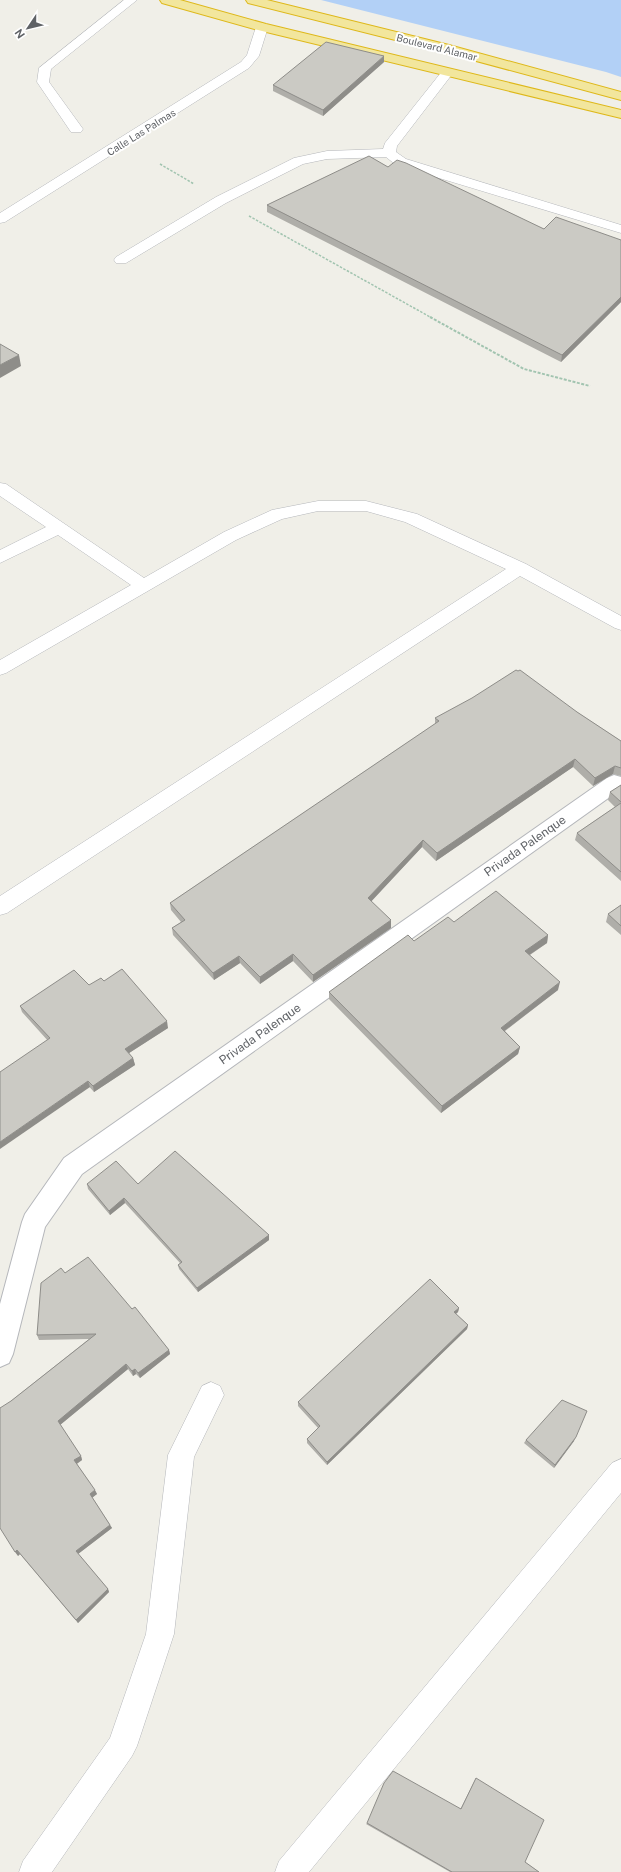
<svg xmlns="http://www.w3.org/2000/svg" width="621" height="1872" viewBox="0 0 621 1872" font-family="'Public Sans',sans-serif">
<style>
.water{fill:#b2d0f6}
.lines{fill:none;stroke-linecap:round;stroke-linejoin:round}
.lane-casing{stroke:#b5b7bb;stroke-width:1}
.street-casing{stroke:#b5b7bb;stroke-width:2}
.highway-casing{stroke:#deb81a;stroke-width:2}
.path-far1{stroke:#a2c4b0;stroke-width:1.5;stroke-dasharray:2.5 1.5;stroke-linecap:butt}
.path{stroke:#a2c4b0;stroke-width:2;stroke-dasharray:3 1.5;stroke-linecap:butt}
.lane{fill:#fff;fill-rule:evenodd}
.street{fill:#fff;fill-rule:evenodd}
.highway{fill:#f2e69d;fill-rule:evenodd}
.wall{fill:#afaea9}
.shaded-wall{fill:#8e8d89}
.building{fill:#cbcac4;stroke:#8e8d89}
.labels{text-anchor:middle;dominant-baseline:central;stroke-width:4;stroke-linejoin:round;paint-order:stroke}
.far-street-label{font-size:10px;fill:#5f6266;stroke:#fff}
.street-label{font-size:12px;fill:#5f6266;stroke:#fff}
</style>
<rect width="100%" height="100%" fill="#f0efe8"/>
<path class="water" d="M321 0H621V77L606 72Z"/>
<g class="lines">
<g class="lane-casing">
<g id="lane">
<path d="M124 0H137L51 69 49 82 83 129 81 132H71L37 82 39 68Z"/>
<path d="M262 23 268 27 259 56 249 68 5 222 0 223V213L241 62 247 55 256 27Z"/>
<path d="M447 69 451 70 453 73 397 146 396 152 406 159 621 225V233L396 165 386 157 327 159 303 164 226 203 126 263H116L114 260 116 257 216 197 294 158 327 151 383 149 385 143 443 70Z"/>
<path d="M0 483 6 484 144 578 224 532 272 510 318 501H366L417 514 526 564 621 616V630L615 628 520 576 7 913 0 915V896L506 569 405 522 366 511H318L282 519 236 540 6 673 0 675V660L131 585 58 535 0 563V550L46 527 0 496Z"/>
<path d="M211 1382 220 1386 224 1395 194 1457 174 1634 137 1746 132 1756 52 1872H19L23 1861 110 1738 146 1634 168 1455 202 1386Z"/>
<path d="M621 1459V1493L309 1872H275L279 1861 612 1463Z"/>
</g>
</g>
<g class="street-casing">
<path id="street" d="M614 775 621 777V789L82 1174 45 1227 13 1354 9 1363 0 1367V1304L22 1222 25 1214 64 1158 607 778Z"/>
</g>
<g class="highway-casing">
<g id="highway">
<path d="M160 0H180L266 24 621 110V118L258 30 162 3Z"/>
<path d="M246 0H267L449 45 621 92V100L439 51 248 3Z"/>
</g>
</g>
<g class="path-far1">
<path d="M160 164 194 184"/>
<path d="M249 216 432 318"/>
</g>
<path class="path" d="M430 317 524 369 590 386"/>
<use href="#lane" class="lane"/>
<use href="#street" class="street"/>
<use href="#highway" class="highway"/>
</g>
<g class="wall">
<path d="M384 62 323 116 273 91V85Z"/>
<path d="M388 167 544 229 621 240V302L561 362 267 212V205Z"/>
<path d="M577 712 621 741V776L613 774 593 786 573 767 436 861 422 847 371 901 391 928 313 982 293 961 260 984 240 963 214 980 173 935 172 928 181 922 171 910 170 903 435 724V718Z"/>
<path d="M621 785V881L575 840 577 833 615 807 608 800 610 792Z"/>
<path d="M621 905V935L606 922 608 914Z"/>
<path d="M454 922 548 935 547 943 530 955 558 990 505 1031 520 1047 518 1054 441 1113 329 999V992Z"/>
<path d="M104 981 168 1028 129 1053 133 1058 135 1065 94 1092 22 1012 20 1006Z"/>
<path d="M87 1184H138L269 1235V1240L198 1292 179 1269 178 1265 180 1263 125 1203 110 1215 88 1189Z"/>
<path d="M65 1273 132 1309 169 1350 170 1354 140 1378 136 1374 133 1376 128 1369 60 1425 81 1456 82 1460 77 1464 97 1494 92 1497 112 1528 78 1554 108 1589 109 1592 78 1623 20 1554 18 1556 11 1401 89 1339 39 1340 37 1335Z"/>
<path d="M459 1308 458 1312 456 1314 468 1325 467 1329 327 1465 307 1443V1439L318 1428 298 1406V1402Z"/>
<path d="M526 1440 574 1441 554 1468 524 1443Z"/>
<path d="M476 1778 525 1862 539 1872H450L366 1824 367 1823 461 1808Z"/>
</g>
<g class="shaded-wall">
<path d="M384 56V62L323 116V110Z"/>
<path d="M621 297V302L561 362 562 355Z"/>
<path d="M19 355 21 366 0 378V365Z"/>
<path d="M575 759 573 767 436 861 437 853Z"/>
<path d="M615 766 613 774 593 786 595 778Z"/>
<path d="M423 840 422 847 368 905V898Z"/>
<path d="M391 920V928L313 982V975Z"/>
<path d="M548 935 547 943 523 959 525 951Z"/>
<path d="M293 954V961L260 984V977Z"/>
<path d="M239 956 240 963 214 980 213 973Z"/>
<path d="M560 982 558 990 499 1035 501 1028Z"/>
<path d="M167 1021 168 1028 126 1055 125 1049Z"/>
<path d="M520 1047 518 1054 441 1113 442 1106Z"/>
<path d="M133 1058 135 1065 94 1092 93 1086Z"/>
<path d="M88 1081 90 1087 0 1149V1142Z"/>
<path d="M124 1198 125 1203 110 1215 109 1211Z"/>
<path d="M269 1235V1240L198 1292 197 1288Z"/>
<path d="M459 1308 458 1312 453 1316 454 1312Z"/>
<path d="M468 1325 467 1329 327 1465V1462Z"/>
<path d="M169 1350 170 1354 140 1378 138 1373Z"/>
<path d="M126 1364 128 1369 60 1425 58 1421Z"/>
<path d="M135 1369 136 1374 133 1376 132 1371Z"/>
<path d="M576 1437 574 1441 554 1468 555 1465Z"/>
<path d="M81 1456 82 1460 76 1464 74 1460Z"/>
<path d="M95 1490 97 1494 92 1498 90 1494Z"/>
<path d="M110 1525 112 1528 78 1554 76 1551Z"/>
<path d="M17 1550 20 1554 18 1556 15 1552Z"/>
<path d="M108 1589 109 1592 78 1623 76 1620Z"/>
</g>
<g class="building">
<path d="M326 42 384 56 323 110 273 85Z"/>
<path d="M369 156 388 167 397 160 406 163 544 229 556 217 621 240V297L562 355 267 205Z"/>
<path d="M0 344 19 355 0 365Z"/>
<path d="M516 670 518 671 520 670 577 712 621 741V768L615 766 595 778 575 759 437 853 423 840 368 898 391 920 313 975 293 954 260 977 239 956 213 973 172 928 185 920 170 903 439 721 435 718 472 698Z"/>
<path d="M621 785V802L610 792Z"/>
<path d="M621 803V872L577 833Z"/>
<path d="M496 891 548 935 525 951 560 982 501 1028 520 1047 442 1106 329 992 408 935 414 941 448 917 454 922Z"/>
<path d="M621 905V926L608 914Z"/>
<path d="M122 969 167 1021 125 1049 133 1058 93 1086 88 1081 0 1142V1072L50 1038 20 1006 74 970 89 985 101 978 104 981Z"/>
<path d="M175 1151 269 1235 197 1288 178 1265 182 1262 124 1198 109 1211 87 1184 116 1161 138 1184Z"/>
<path d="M88 1257 132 1309 135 1307 169 1350 138 1373 135 1369 132 1371 126 1364 58 1421 81 1456 74 1460 95 1490 90 1494 110 1525 76 1551 108 1589 76 1620 17 1550 15 1552 0 1528V1408L11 1401 96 1334 37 1335 41 1283 61 1268 65 1273Z"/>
<path d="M430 1279 459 1308 454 1312 468 1325 327 1462 307 1439 320 1426 298 1402Z"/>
<path d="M562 1400 587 1411 576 1437 555 1465 526 1440Z"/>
<path d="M393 1771 461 1809 476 1778 544 1820 525 1862 539 1872H452L367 1823 384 1783Z"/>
</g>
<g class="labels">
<g class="far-street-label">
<text transform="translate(437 47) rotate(14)">Boulevard Alamar</text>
<text transform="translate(141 132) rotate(-32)">Calle Las Palmas</text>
</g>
<g class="street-label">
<text transform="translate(525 846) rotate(-35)">Privada Palenque</text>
<text transform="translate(260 1034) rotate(-35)">Privada Palenque</text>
</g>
</g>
<g transform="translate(28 28) rotate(235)" stroke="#ffffff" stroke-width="3" paint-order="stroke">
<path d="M0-3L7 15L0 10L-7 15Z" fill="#5f6266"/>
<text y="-6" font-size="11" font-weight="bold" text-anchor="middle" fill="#5f6266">N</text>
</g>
</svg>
